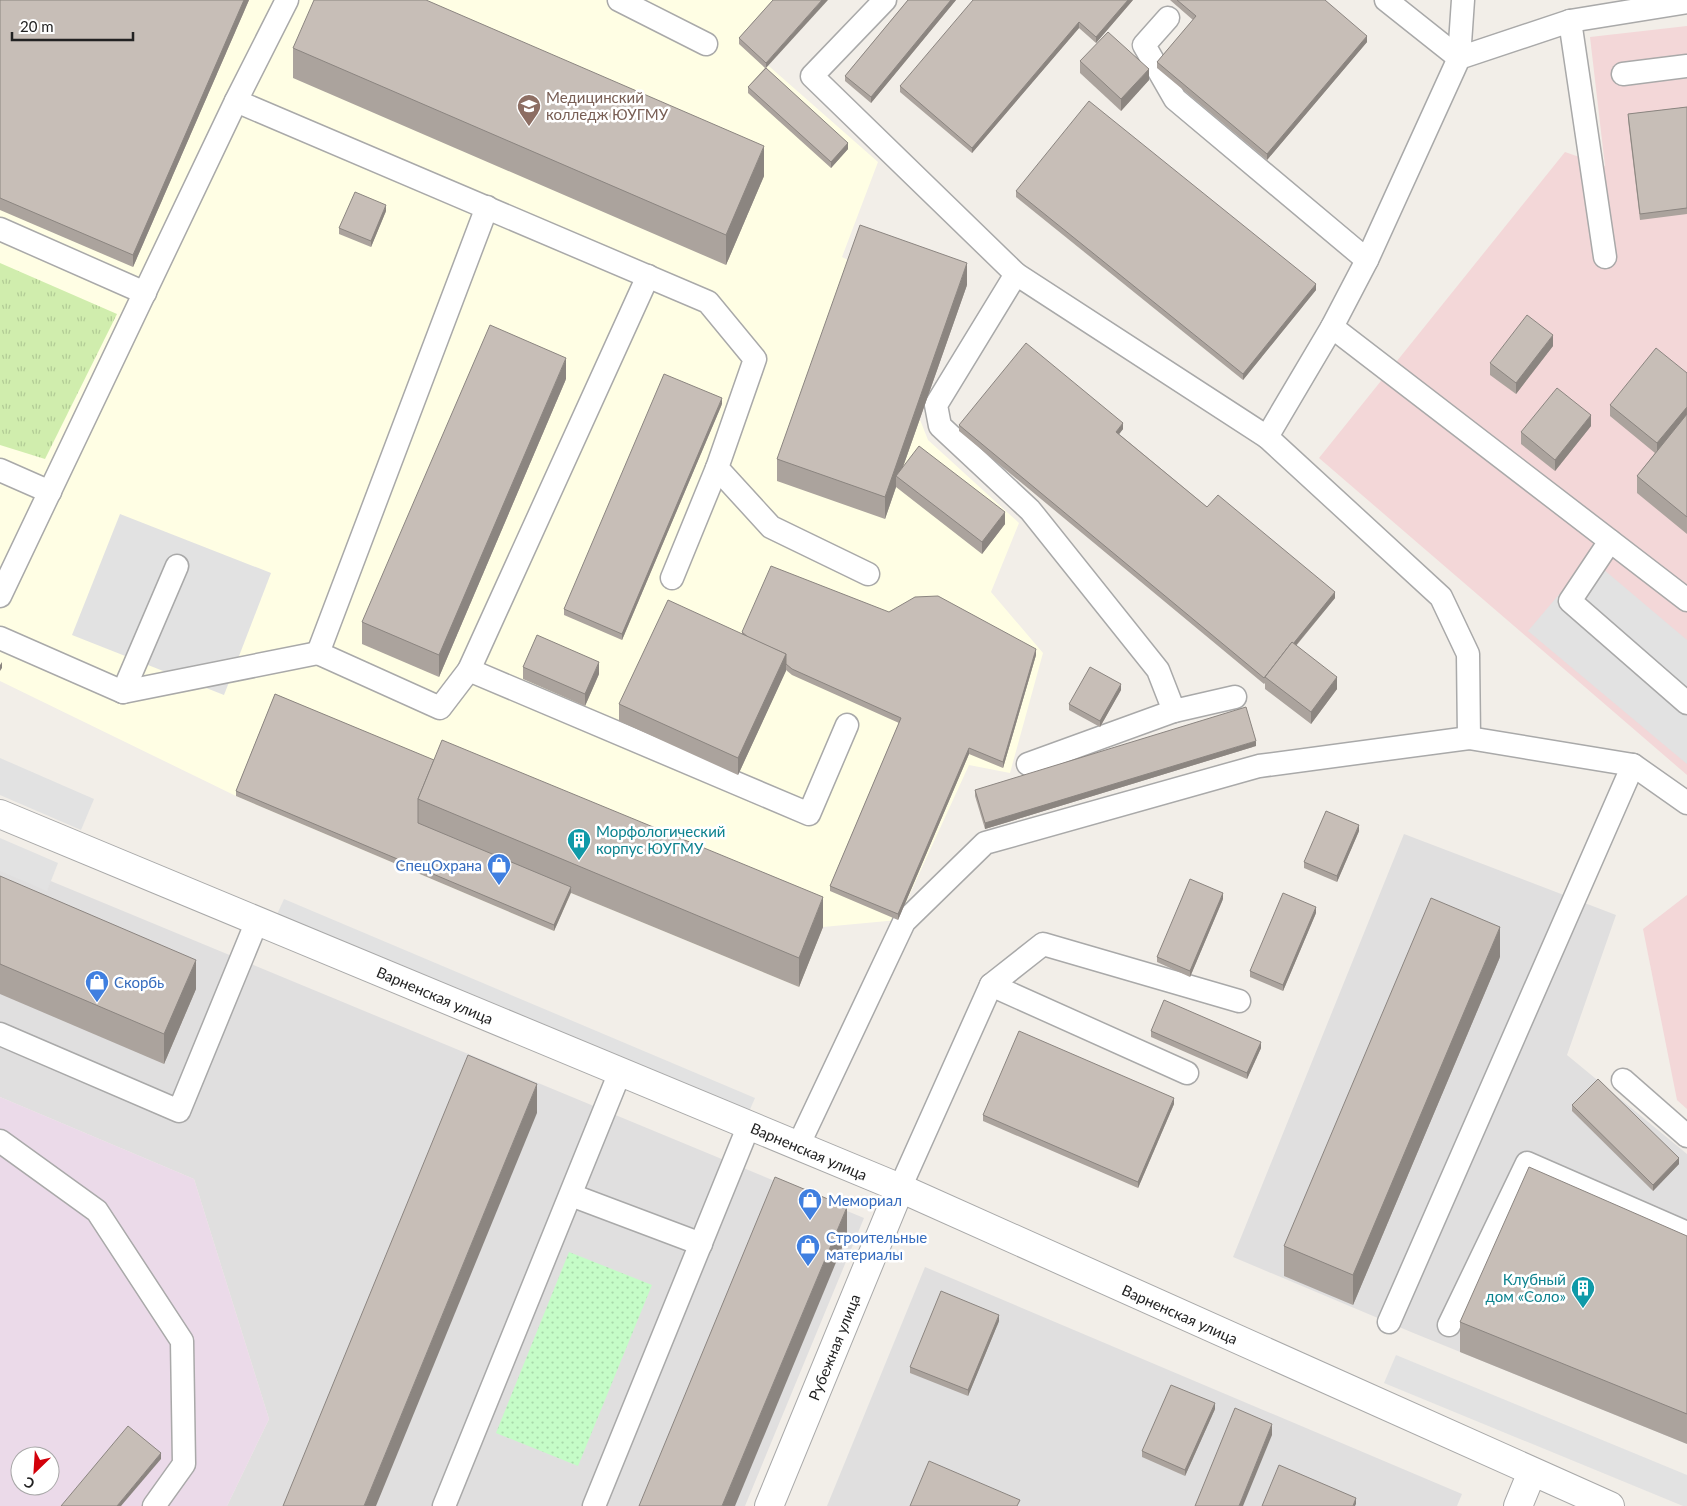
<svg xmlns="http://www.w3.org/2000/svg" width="1687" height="1506" viewBox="0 0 1687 1506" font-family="Lato,sans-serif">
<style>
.residential{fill:#e0dfdf}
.commercial{fill:#f3d7d8}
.industrial{fill:#ebdae9;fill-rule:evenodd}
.education{fill:#fffee4}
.grass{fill:url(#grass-tufts)}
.park{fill:url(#park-dots)}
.parking{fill:#e2e2e2}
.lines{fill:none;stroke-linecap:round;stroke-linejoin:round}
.service-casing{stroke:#a9a9a9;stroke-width:25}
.minor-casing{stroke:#a9a9a9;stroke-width:30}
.service{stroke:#fff;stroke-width:22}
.minor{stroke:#fff;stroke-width:28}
.wall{fill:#aba39d}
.shaded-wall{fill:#8b8580}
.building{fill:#c7beb7;stroke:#8b8580}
.labels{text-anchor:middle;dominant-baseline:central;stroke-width:5;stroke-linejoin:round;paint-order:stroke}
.education-label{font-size:15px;fill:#785e54;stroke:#fff;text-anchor:start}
.culture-label{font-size:15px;fill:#0d838f;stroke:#fff;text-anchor:start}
.shop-label{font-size:15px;fill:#366cbe;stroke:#fff;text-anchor:start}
.street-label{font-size:15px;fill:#222;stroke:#fff}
</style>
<defs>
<pattern id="grass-tufts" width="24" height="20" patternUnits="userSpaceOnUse" patternTransform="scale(1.25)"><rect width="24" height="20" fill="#d0edad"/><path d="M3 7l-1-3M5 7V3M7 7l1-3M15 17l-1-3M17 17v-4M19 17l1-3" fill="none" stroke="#b2cb95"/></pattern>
<pattern id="park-dots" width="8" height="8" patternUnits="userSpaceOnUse" patternTransform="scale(1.25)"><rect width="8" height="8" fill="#c5fcc7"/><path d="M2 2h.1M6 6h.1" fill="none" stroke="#a9d8ab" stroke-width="1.8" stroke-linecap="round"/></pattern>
</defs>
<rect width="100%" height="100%" fill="#f2eee8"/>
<g class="residential">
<path d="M1404 834 1616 915 1567 1055 1687 1154V1444L1411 1332 1233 1257Z"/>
<path d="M0 860 864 1218 745 1506H227L269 1419 194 1179 0 1097Z"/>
<path d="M925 1267 1462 1494 1457 1506H827Z"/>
</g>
<g class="commercial">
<path d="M1687 26V775L1319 458 1565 152 1605 166 1590 37Z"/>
<path d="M1687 895V1109L1677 1100 1643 929Z"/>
</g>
<path class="industrial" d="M0 1097 194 1179 269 1419 227 1506H0ZM20 1456H50V1486H20Z"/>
<path class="education" d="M0 0H805L762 60 878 162 842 257 893 282 915 407 928 440 1019 523 991 592 1043 653 1010 773 969 765 898 920 823 927 799 987 571 893 554 931 236 796 0 681Z"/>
<path class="grass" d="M0 263 117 314 45 459 0 445Z"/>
<path class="park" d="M569 1252 652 1285 578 1466 496 1433Z"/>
<g class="parking">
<path d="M120 514 271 573 224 695 72 635Z"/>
<path d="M1590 558 1687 640V764L1528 631Z"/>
<path d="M0 758 94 799 81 830 0 795Z"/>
<path d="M0 838 58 863 47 891 0 871Z"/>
<path d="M284 899 755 1098 745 1121 274 921Z"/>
<path d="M1396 1355 1687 1475V1506H1683L1384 1383Z"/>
</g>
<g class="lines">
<g class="service-casing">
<g id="service">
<path d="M619 0 706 44"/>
<path d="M885 0 812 76 1016 274"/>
<path d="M1386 0 1459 58"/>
<path d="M1168 18 1144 45 1175 99 1367 260"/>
<path d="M1570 21 1605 257"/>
<path d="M1459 58 1463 0"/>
<path d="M1623 74 1687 66"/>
<path d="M236 101 708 302 755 359 717 468 771 527 868 574"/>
<path d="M0 229 145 293"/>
<path d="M648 276 469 670 809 814 847 725"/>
<path d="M1332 327 1687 600"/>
<path d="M0 470 50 492"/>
<path d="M1610 541 1570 601 1687 703"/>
<path d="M672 578 717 468"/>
<path d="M0 596 236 101 287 0"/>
<path d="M0 638 123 692 318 653"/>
<path d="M469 670 440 708 318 653 487 207"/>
<path d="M123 692 177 566"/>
<path d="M1174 711 1158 670 1030 510 940 426 936 405 1016 274 1267 437"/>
<path d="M1469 738 1468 654 1441 597 1267 437 1332 327 1367 260 1459 58 1570 21 1687 2"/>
<path d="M1028 764 1174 711 1235 697"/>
<path d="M991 985 1187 1073"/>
<path d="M0 1034 179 1111 257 921"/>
<path d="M1623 1080 1687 1136"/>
<path d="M0 1141 97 1211 182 1341 184 1464 154 1506"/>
<path d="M798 1146 904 922 985 843 1259 766 1469 738 1633 765 1687 803"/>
<path d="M900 1188 991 985 1043 944 1239 1001"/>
<path d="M571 1195 701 1244"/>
<path d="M1389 1322 1633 765"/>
<path d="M1449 1325 1527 1163 1687 1233"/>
<path d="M444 1506 620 1072"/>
<path d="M594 1506 749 1125"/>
</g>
</g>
<g class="minor-casing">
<g id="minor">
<path d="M0 814 900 1188 1610 1506"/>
<path d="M769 1506 900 1188"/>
<path d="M1518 1506 1532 1472"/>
</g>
</g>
<use href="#service" class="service"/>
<use href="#minor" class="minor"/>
</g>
<g class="wall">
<path d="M0 0H249L133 267 0 210Z"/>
<path d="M773 0 766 68 848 149 831 168 748 93V87L765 68 739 44V38Z"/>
<path d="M908 0H956L871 103 845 81V76Z"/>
<path d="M1133 0 1096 43 1079 28 972 153 900 92V86Z"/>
<path d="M1170 0H1325L1367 42 1267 160 1157 68V62L1193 20Z"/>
<path d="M293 48 764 176 726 265 293 78Z"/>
<path d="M1080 61 1149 80 1121 111 1080 73Z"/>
<path d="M1687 107V214L1640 220 1628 120V114Z"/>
<path d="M1016 191 1316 290 1243 380 1016 197Z"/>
<path d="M386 211 371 247 339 234V228Z"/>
<path d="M967 285 903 467 1005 524 982 554 896 487 885 519 777 481V459Z"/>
<path d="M1553 346 1516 394 1490 375V363Z"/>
<path d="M1687 373V534L1637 493V476L1655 453 1610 416V405Z"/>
<path d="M566 379 439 677 362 644V622Z"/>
<path d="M722 404 622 640 564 615V609Z"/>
<path d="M959 425 1123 429 1119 434 1207 507 1335 598 1296 646 1337 689 1311 724 1265 689V683L1264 684 959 431Z"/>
<path d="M1591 426 1555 471 1521 444V432Z"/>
<path d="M889 612 1036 655 1003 768 969 754 898 920 830 891V886L899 723 792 675 786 670 738 775 619 721V704L742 634V632Z"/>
<path d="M523 667 599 674 585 706 523 679Z"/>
<path d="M1121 690 1100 727 1069 710V704Z"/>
<path d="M275 694 823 927 799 987 571 893 554 931 236 796V791Z"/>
<path d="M1256 746 985 829 975 796V790Z"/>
<path d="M1359 831 1337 882 1304 868V862Z"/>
<path d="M0 876 196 989 164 1064 0 994Z"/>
<path d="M1223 899 1190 977 1157 962V957Z"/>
<path d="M1316 913 1283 991 1250 977V971Z"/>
<path d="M1500 957 1353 1305 1284 1276V1246Z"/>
<path d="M1151 1031 1261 1048 1247 1079 1151 1037Z"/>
<path d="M1174 1104 1138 1188 983 1121V1115Z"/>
<path d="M1572 1105 1679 1164 1653 1191 1572 1111Z"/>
<path d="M1687 1236V1444L1460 1352V1322Z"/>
<path d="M999 1321 968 1396 910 1373V1367Z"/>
<path d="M1215 1409 1185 1476 1142 1457V1451Z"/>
</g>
<g class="shaded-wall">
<path d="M244 0H249L133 267V255Z"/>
<path d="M822 0H828L766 68V63Z"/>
<path d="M951 0H956L871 103V97Z"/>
<path d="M1128 0H1133L1096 43V37Z"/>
<path d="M1079 22V28L972 153V148Z"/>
<path d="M1367 36V42L1267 160V154Z"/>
<path d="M1149 69V80L1121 111V99Z"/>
<path d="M848 143V149L831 168V162Z"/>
<path d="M764 146V176L726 265V235Z"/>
<path d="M386 205V211L371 247V241Z"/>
<path d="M967 263V285L899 478 896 476V487L885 519V497Z"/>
<path d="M1316 284V290L1243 380V374Z"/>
<path d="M1553 335V346L1516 394V383Z"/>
<path d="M566 358V379L439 677V655Z"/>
<path d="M722 398V404L622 640V634Z"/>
<path d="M1687 407V418L1657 455V443Z"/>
<path d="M1591 415V426L1555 471V460Z"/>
<path d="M1123 423V429L1116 438V432Z"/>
<path d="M1005 512V524L982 554V542Z"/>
<path d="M1335 592V598L1268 679 1265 677Z"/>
<path d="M1036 649V655L1003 768V762Z"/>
<path d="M786 654V671L738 775V758Z"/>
<path d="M2 662V668L0 671V665Z"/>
<path d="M599 662V674L585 706V694Z"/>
<path d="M1337 677V689L1311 724V712Z"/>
<path d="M1121 684V690L1100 727V721Z"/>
<path d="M1256 741V746L985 829V823Z"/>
<path d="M969 748V754L898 920V914Z"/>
<path d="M1359 825V831L1337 882V876Z"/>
<path d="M571 887V892L554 931V925Z"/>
<path d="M1223 893V899L1190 977V971Z"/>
<path d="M823 897V927L799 987V958Z"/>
<path d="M1316 907V913L1283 991V985Z"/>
<path d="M1500 927V957L1353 1305V1275Z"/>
<path d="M196 960V989L164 1064V1034Z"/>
<path d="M1261 1042V1048L1247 1079V1073Z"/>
<path d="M537 1084V1113L376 1506H364Z"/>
<path d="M1174 1098V1104L1138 1188V1182Z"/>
<path d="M1679 1158V1164L1653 1191V1185Z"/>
<path d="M847 1207V1236L735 1506H722Z"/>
<path d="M999 1315V1321L968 1396V1390Z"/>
<path d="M1215 1403V1409L1185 1476V1470Z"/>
<path d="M1272 1424V1435L1243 1506H1239Z"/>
<path d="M161 1453V1459L121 1506H117Z"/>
<path d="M1356 1498V1504L1355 1506H1353Z"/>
</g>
<g class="building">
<path d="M0 0H244L133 255 0 198Z"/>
<path d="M314 0H426L764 146 726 235 293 48Z"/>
<path d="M773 0H822L766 63 739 38Z"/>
<path d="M908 0H951L871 97 845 76Z"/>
<path d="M973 0H1128L1096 37 1079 22 972 148 900 86Z"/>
<path d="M1177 0H1325L1367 36 1267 154 1157 62 1196 16Z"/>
<path d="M1108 32 1149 69 1121 99 1080 61Z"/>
<path d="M766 68 848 143 831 162 748 87Z"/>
<path d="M1089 101 1316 284 1243 374 1016 191Z"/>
<path d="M1687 107V208L1640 214 1628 114Z"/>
<path d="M355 192 386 205 371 241 339 228Z"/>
<path d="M860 225 967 263 885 497 777 459Z"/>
<path d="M1527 315 1553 335 1516 383 1490 363Z"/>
<path d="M490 325 566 358 439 655 362 622Z"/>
<path d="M1026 343 1123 423 1116 432 1207 507 1218 495 1335 592 1293 644 1292 642 1264 678 959 425Z"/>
<path d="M1656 348 1687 373V407L1657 443 1610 405Z"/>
<path d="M664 374 722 398 622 634 564 609Z"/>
<path d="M1557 388 1591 415 1555 460 1521 432Z"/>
<path d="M1687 414V517L1637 476Z"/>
<path d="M919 446 1005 512 982 542 896 476Z"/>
<path d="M771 566 889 612 915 597 938 596 1036 649 1003 762 969 748 898 914 830 886 901 718 792 669 786 664V654L749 638 742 632Z"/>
<path d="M668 600 786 654 738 758 619 704Z"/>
<path d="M537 635 599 662 585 694 523 667Z"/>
<path d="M1292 642 1337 677 1311 712 1265 677Z"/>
<path d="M1090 667 1121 684 1100 721 1069 704Z"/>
<path d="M275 694 434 760 418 799V823L571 887 554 925 236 791Z"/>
<path d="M1246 707 1256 741 985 823 975 790Z"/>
<path d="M442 740 823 897 799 958 418 799Z"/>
<path d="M1326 811 1359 825 1337 876 1304 862Z"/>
<path d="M0 876 196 960 164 1034 0 964Z"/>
<path d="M1190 879 1223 893 1190 971 1157 957Z"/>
<path d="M1283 893 1316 907 1283 985 1250 971Z"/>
<path d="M1431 898 1500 927 1353 1275 1284 1246Z"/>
<path d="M1164 1000 1261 1042 1247 1073 1151 1031Z"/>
<path d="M1019 1031 1174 1098 1138 1182 983 1115Z"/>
<path d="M468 1055 537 1084 364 1506H283Z"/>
<path d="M1598 1079 1679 1158 1653 1185 1572 1105Z"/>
<path d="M1529 1167 1687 1236V1414L1460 1322Z"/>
<path d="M775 1177 847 1207 722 1506H639Z"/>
<path d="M941 1291 999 1315 968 1390 910 1367Z"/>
<path d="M1171 1385 1215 1403 1185 1470 1142 1451Z"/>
<path d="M1235 1408 1272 1424 1239 1506H1195Z"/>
<path d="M128 1426 161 1453 117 1506H61Z"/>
<path d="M929 1461 1020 1500 1017 1506H910Z"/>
<path d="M1279 1465 1356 1498 1353 1506H1262Z"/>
</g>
<defs>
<g id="university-pin" transform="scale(1.25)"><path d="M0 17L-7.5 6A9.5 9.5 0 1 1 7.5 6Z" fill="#8d6e63" stroke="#fff"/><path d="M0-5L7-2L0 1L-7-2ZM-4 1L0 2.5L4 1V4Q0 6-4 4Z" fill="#fff"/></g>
<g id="building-pin" transform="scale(1.25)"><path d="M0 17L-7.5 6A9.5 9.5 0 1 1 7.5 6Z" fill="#0f9aa8" stroke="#fff"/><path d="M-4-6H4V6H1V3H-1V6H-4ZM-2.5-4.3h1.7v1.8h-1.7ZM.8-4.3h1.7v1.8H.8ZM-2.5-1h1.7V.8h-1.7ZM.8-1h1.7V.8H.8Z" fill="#fff"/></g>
<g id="shop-pin" transform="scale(1.25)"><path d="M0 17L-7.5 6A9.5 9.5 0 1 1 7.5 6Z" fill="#3f7fe0" stroke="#fff"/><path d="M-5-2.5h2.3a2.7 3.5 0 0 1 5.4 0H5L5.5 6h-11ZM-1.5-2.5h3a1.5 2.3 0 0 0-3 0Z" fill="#fff"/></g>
</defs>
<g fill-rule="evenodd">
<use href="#university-pin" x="529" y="106"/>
<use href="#building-pin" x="579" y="840"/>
<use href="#shop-pin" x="499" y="865"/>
<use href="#shop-pin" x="97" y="982"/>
<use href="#shop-pin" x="810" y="1200"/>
<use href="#shop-pin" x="808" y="1246"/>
<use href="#building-pin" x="1583" y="1288"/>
</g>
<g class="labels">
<g class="education-label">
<text x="546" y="97">Медицинский<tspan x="546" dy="17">колледж ЮУГМУ</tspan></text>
</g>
<g class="culture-label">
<text x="596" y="831">Морфологический<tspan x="596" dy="17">корпус ЮУГМУ</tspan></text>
<text x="1566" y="1279" text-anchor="end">Клубный<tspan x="1566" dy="17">дом «Соло»</tspan></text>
</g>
<g class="shop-label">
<text x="482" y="865" text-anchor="end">СпецОхрана</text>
<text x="114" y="982">Скорбь</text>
<text x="828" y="1200">Мемориал</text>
<text x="826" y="1237">Строительные<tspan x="826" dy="17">материалы</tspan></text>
</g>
<g class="street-label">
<text transform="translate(435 995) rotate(23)">Варненская улица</text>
<text transform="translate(809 1151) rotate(23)">Варненская улица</text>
<text transform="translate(1180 1314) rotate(24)">Варненская улица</text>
<text transform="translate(834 1347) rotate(-68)">Рубежная улица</text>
</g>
</g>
<g transform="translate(35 1471) rotate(205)"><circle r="24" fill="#ffffff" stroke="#a7a7a7"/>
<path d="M0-4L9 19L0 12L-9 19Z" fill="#d3000a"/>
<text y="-8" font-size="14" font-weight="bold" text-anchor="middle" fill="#222222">С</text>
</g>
<path d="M12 32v8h121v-8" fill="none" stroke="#222222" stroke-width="2.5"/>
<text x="20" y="32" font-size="15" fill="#222222" stroke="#ffffff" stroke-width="4" paint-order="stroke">20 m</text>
</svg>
